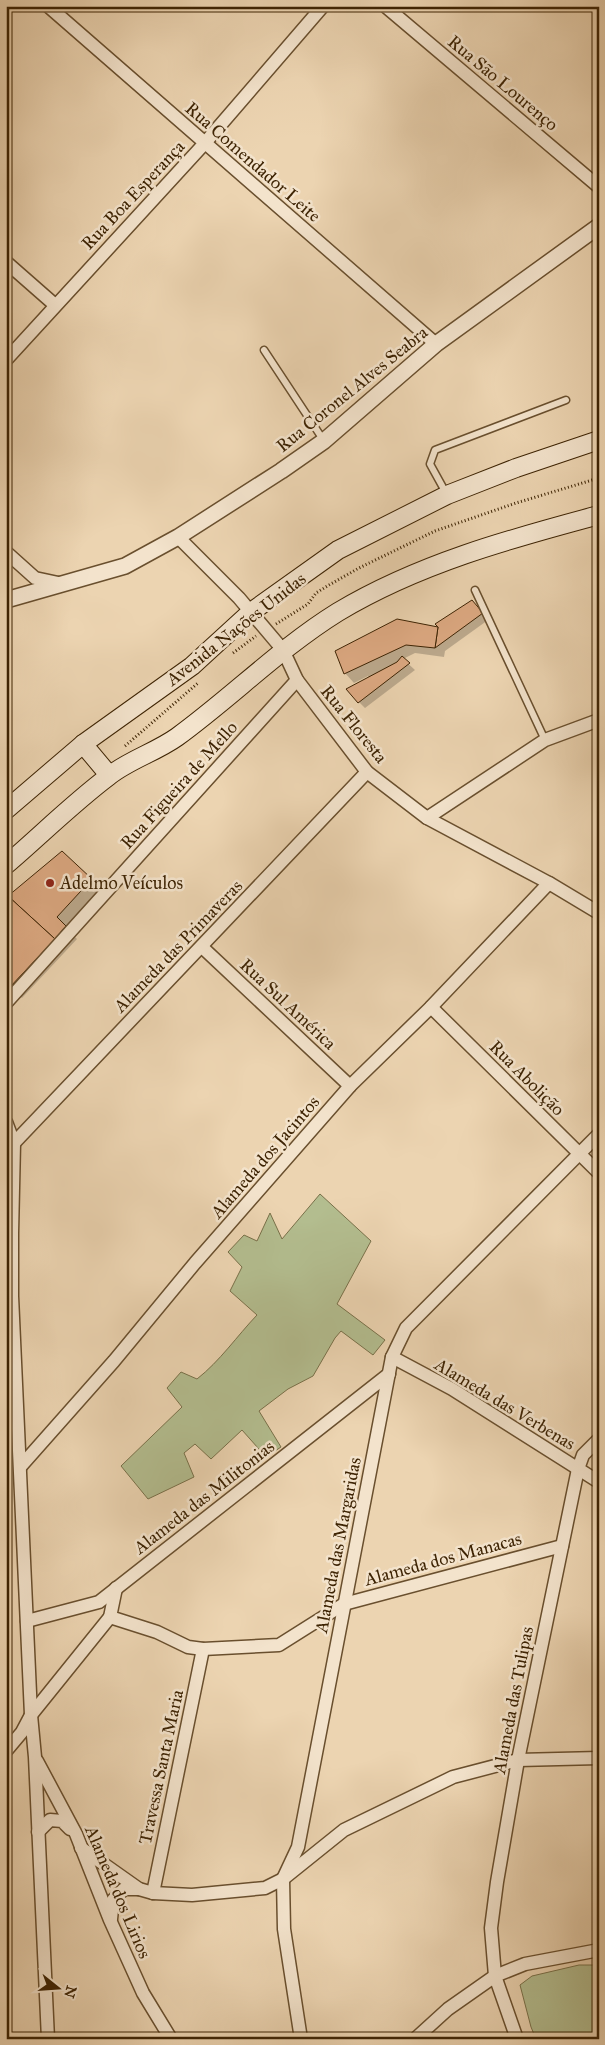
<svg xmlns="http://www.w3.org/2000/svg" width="605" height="2045" viewBox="0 0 605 2045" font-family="'IM FELL Great Primer',serif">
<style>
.green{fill:#b3bd8f;stroke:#787049}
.shadow{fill:#0003}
.building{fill:#dda982;stroke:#3d2303}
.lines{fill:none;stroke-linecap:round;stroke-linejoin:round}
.service-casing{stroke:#694f2e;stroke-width:9}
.minor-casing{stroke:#694f2e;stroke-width:15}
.tertiary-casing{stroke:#694f2e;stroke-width:18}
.secondary-casing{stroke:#3d2303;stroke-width:20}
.path{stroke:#3d2303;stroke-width:3;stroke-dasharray:1 2.5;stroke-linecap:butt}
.service{stroke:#f3e3cc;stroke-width:6}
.minor{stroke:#f3e3cc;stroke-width:12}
.tertiary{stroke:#f3e3cc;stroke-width:15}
.secondary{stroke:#f3e3cc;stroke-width:18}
.poi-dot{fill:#8f2418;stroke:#f3e3cc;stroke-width:2}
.labels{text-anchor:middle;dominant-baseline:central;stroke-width:5;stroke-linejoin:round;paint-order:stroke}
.street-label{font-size:18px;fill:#3d2303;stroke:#f3e3cc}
.poi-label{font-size:18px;fill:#3d2303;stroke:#f3e3cc;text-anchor:start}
</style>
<rect width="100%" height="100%" fill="#ecd4b1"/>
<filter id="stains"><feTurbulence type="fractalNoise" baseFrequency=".004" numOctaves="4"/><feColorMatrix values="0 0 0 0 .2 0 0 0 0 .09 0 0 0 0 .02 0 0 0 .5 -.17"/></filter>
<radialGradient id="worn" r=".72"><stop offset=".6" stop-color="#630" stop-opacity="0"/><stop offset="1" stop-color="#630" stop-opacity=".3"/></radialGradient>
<g class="green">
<path d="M320 1194 371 1241 337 1304 385 1340 373 1355 341 1331 335 1338 313 1376 288 1389 259 1411 281 1447 266 1457 242 1430 211 1459 195 1444 184 1453 194 1477 148 1499 121 1466 182 1407 167 1388 181 1372 197 1379C220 1361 237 1336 257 1315L230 1291 242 1267 228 1252 244 1235 257 1241 270 1213 282 1239Z"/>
<path d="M579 1965H599V2039H536L531 2027 520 1985 532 1976Z"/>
</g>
<g class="shadow">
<path d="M472 601 488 620 445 651 444 657 415 653 403 659 415 670 365 708 359 702 369 678 368 676 354 683 345 673 439 628Z"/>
<path d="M91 880 103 892 68 930 77 939 22 998 6 984V900Z"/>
</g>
<g class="building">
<path d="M472 600 483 613 435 648 438 627 435 624Z"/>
<path d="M397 619 438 627 435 648 406 645 344 674 335 651Z"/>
<path d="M402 656 410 663 358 703 346 689 397 662Z"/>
<path d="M62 851 92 879 57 917 66 926 55 939 8 896Z"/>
<path d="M8 896 55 939 10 987 6 984V898Z"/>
</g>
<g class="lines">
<g class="service-casing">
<g id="service">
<path d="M264 350 324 441"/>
<path d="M446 493 430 464 435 450 566 400"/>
<path d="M475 590 545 740"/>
</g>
</g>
<g class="minor-casing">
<g id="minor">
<path d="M48 6 436 344"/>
<path d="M385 6 599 187"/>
<path d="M6 262 55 305"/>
<path d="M6 360 204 144 323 6"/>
<path d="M178 537 239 598 283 650 297 680 367 772 427 818 549 883 599 913"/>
<path d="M6 552 35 578 63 584"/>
<path d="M427 818 545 740 599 720"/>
<path d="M202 947 350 1086"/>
<path d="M6 1003 297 680"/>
<path d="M431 1007 599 1173"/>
<path d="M6 1122 14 1143 12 1233V1296L31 1715 35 1757 48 2039"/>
<path d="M14 1143 367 772"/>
<path d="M392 1357 452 1389 599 1482"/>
<path d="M21 1466 114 1361 195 1263 350 1086 431 1007 549 883"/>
<path d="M116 1588 110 1617 157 1632 188 1647 203 1649 279 1645 344 1604 562 1546"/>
<path d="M27 1621 99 1602 389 1374"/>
<path d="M6 1751 22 1732 31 1715 110 1617"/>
<path d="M37 1761 76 1834 110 1920 143 1993 171 2039"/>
<path d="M38 1832 50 1820 62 1821 70 1829"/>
<path d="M81 1848 139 1889 153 1893 192 1895 265 1888 283 1879 344 1830 453 1777 518 1760 599 1758"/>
<path d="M153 1893 203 1649"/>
<path d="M111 1919 113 1900 124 1889H139"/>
<path d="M301 2039 284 1929 283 1879 298 1847 392 1357 406 1328 599 1134"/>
<path d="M415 2039 448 2009 495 1976 525 1964 599 1950"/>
<path d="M517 2039 495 1976 491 1928 497 1882 518 1760 578 1469 583 1455 599 1439"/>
</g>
</g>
<g class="tertiary-casing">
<path id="tertiary" d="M6 600 125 566 178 537 281 471 324 441 436 344 599 226"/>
</g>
<g class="secondary-casing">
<g id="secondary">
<path d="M83 744 109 775"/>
<path d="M6 810 83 744 192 666 251 612 338 550 447 495 516 468 599 440"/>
<path d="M6 865C40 836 73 803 109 776 129 760 156 752 177 737 232 697 280 648 338 612 418 564 509 539 599 515"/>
</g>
</g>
<g class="path">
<path d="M276 624 308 604 316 593 329 585 359 568 435 531 516 503 599 478"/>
<path d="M233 653 256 636"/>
<path d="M125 746 198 683"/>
</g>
<use href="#service" class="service"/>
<use href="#minor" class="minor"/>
<use href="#tertiary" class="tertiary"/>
<use href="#secondary" class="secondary"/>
</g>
<circle class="poi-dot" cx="50" cy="883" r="5"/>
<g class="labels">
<g class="street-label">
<text transform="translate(503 83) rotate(40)">Rua São Lourenço</text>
<text transform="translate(253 162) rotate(41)">Rua Comendador Leite</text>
<text transform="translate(133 195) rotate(-47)">Rua Boa Esperança</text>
<text transform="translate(352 389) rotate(-39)">Rua Coronel Alves Seabra</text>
<text transform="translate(236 629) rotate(-38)">Avenida Nações Unidas</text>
<text transform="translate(354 724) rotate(51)">Rua Floresta</text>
<text transform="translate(179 785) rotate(-48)">Rua Figueira de Mello</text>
<text transform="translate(178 946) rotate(-46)">Alameda das Primaveras</text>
<text transform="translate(288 1004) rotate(43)">Rua Sul América</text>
<text transform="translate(527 1078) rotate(45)">Rua Abolição</text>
<text transform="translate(265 1157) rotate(-49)">Alameda dos Jacintos</text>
<text transform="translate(505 1404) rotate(31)">Alameda das Verbenas</text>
<text transform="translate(204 1497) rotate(-38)">Alameda das Militonias</text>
<text transform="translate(338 1545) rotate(-79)">Alameda das Margaridas</text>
<text transform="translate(443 1559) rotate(-15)">Alameda dos Manacas</text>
<text transform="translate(513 1700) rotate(-79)">Alameda das Tulipas</text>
<text transform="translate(161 1767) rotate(-78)">Travessa Santa Maria</text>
<text transform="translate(118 1892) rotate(67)">Alameda dos Lirios</text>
</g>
<g class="poi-label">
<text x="60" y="883">Adelmo Veículos</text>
</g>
</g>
<rect width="605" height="2045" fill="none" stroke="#ecd4b1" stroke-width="25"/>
<rect x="8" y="8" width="590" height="2030" fill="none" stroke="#3d2303" stroke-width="2.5"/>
<rect x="12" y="12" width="580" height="2020" fill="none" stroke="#3d2303"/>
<g transform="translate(58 1988) rotate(107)" stroke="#f3e3cc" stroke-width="4" paint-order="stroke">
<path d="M0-4L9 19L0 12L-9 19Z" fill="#3d2303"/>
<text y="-8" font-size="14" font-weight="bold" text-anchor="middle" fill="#3d2303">N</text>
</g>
<rect width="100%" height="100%" filter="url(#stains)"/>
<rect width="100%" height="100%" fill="url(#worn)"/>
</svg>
